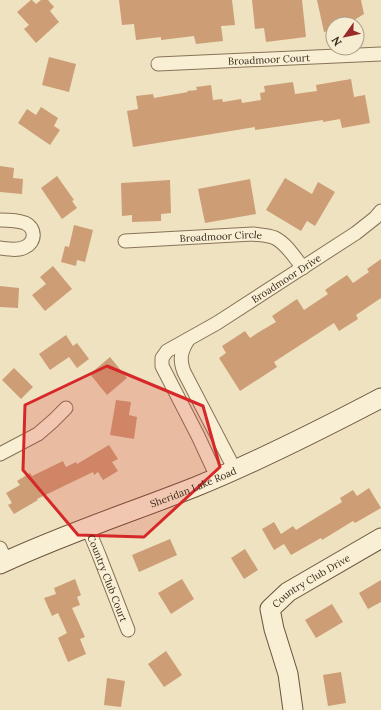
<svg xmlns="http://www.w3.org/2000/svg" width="381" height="710" viewBox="0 0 381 710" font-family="Lora,serif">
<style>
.building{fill:#cd9d76}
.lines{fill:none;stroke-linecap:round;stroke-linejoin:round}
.street-casing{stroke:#887358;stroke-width:15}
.secondary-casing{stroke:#6a543c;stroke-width:21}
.street{stroke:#f9efd4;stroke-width:13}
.secondary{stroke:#f9efd4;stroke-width:19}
.marked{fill:#d62828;fill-opacity:0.2;stroke:#d62828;stroke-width:3;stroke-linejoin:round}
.labels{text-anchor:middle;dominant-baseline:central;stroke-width:3;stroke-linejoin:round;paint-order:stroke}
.street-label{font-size:10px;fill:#382b1d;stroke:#f6ecd1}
</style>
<rect width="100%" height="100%" fill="#eee2c1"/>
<g class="building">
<path d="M31 0H32L36 4 41 0H48L54 7 50 11 59 22 36 43 24 29 29 25 17 12Z"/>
<path d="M119 0H232L235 25 221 26 223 41 196 44 194 36 161 40V37L136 40 134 24 122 25Z"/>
<path d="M252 0H302L306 37 266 42 264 28 255 29Z"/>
<path d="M317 0H361L364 14 348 24H333V30L324 32Z"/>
<path d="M49 57 76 64 69 92 42 85Z"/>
<path d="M351 79 354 97 365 95 370 123 342 128 340 119 323 122V120L255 130V127L133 147 127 111 138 109 136 96 153 94 154 98 188 92 187 91 197 90 196 87 211 85 213 100 222 99 223 102 241 99 242 103 261 100 260 93 265 92 264 86 293 82 295 94 317 91 316 85Z"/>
<path d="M41 107 58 118 54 126 60 130 50 145 18 123 27 109 36 115Z"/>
<path d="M0 166 14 168 13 178 23 179 22 194 0 192Z"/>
<path d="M57 176 74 200 72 201 77 208 62 219 41 188Z"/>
<path d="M285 178 312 194 318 182 335 192 315 226 307 221 301 231 266 210Z"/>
<path d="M250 179 256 214 205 223 198 189Z"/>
<path d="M170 180 171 213 161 214V221L132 222V215L122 216 121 183Z"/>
<path d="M74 225 93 230 85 262 77 260 76 266 61 262 65 246 69 247Z"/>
<path d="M381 259V298L356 315 358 319 339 331 334 323 274 362 277 367 240 391 219 358 226 353 222 346 245 331 250 338 259 332 276 322 272 316 297 299 304 310 328 294 325 290 347 275 353 283 369 272 367 269Z"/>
<path d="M53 266 72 289 45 311 32 295 46 284 40 277Z"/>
<path d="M0 286 19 288 18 308 0 307Z"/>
<path d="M66 335 73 346 77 343 89 359 77 368 69 357 50 370 39 354Z"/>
<path d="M110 357 127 378 107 395 90 374Z"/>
<path d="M14 368 33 387 21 399 2 380Z"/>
<path d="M116 400 131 402 129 415 137 417 134 439 110 435Z"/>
<path d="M109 445 118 459 112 462 118 471 103 480 98 472 94 475 93 472 37 499 38 500 14 514 8 505 12 503 6 493 20 485 17 481 30 473 32 476 63 461 66 467 76 462 77 464Z"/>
<path d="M369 488 381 508 355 523 353 521 322 540 321 538 291 555 284 544 274 550 262 529 274 522 281 534 293 526 296 530 342 502 340 498 353 490 357 496Z"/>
<path d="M170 539 177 555 139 572 132 555Z"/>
<path d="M245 549 258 570 244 579 231 558Z"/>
<path d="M75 579 81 595 77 597 80 605 72 608 85 637 80 639 86 654 68 662 58 638 67 633 58 613 52 616 44 598 56 594 54 588Z"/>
<path d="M182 579 194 599 171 614 158 593Z"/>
<path d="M381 580V602L368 609 359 593Z"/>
<path d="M332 604 343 622 316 638 305 620Z"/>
<path d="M166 651 182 675 164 687 148 664Z"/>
<path d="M341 672 346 703 328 706 323 675Z"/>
<path d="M107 678 125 681 121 707 104 705Z"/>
</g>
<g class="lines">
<g class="street-casing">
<g id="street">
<path id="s1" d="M158 64 381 54"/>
<path d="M0 220C8 220 17 220 25 223 36 228 36 242 25 247 18 251 8 249 0 248"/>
<path id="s2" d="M125 241 253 234C260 235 268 235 275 238 287 244 295 258 303 268"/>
<path d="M188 340C181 351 179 359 184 372L235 470"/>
<path d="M0 454 38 434 53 421 66 408"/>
<path id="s3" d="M217 477 198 436 162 366V358L167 351 217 323 356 233 375 218 381 211"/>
<path id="s4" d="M87 526 99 555 128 630"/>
<path d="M0 548 6 561"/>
</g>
</g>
<g class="secondary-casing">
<g id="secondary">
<path id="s5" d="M0 564C64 534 129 513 195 487 259 461 320 430 381 398"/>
<path id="s6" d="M293 710 288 674 274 629 270 609 288 592 381 538"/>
</g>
</g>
<use href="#street" class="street"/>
<use href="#secondary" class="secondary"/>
</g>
<path class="marked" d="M107 366 203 406 220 467 144 537 78 535 23 470 25 405Z"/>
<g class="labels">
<g class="street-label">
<text stroke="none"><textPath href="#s1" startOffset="111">Broadmoor Court</textPath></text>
<text stroke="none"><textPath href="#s2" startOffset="96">Broadmoor Circle</textPath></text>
<text stroke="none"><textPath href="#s3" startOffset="280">Broadmoor Drive</textPath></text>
<text stroke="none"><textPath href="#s5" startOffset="208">Sheridan Lake Road</textPath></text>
<text stroke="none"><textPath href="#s4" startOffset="56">Country Club Court</textPath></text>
<text stroke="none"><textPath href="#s6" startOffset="154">Country Club Drive</textPath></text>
</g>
</g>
<g transform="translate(345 36) rotate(237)"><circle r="19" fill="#f6ecd1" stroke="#aa9f89"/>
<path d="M0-3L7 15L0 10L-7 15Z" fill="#982a28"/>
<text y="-6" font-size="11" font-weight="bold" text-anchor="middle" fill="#382b1d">N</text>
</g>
</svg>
